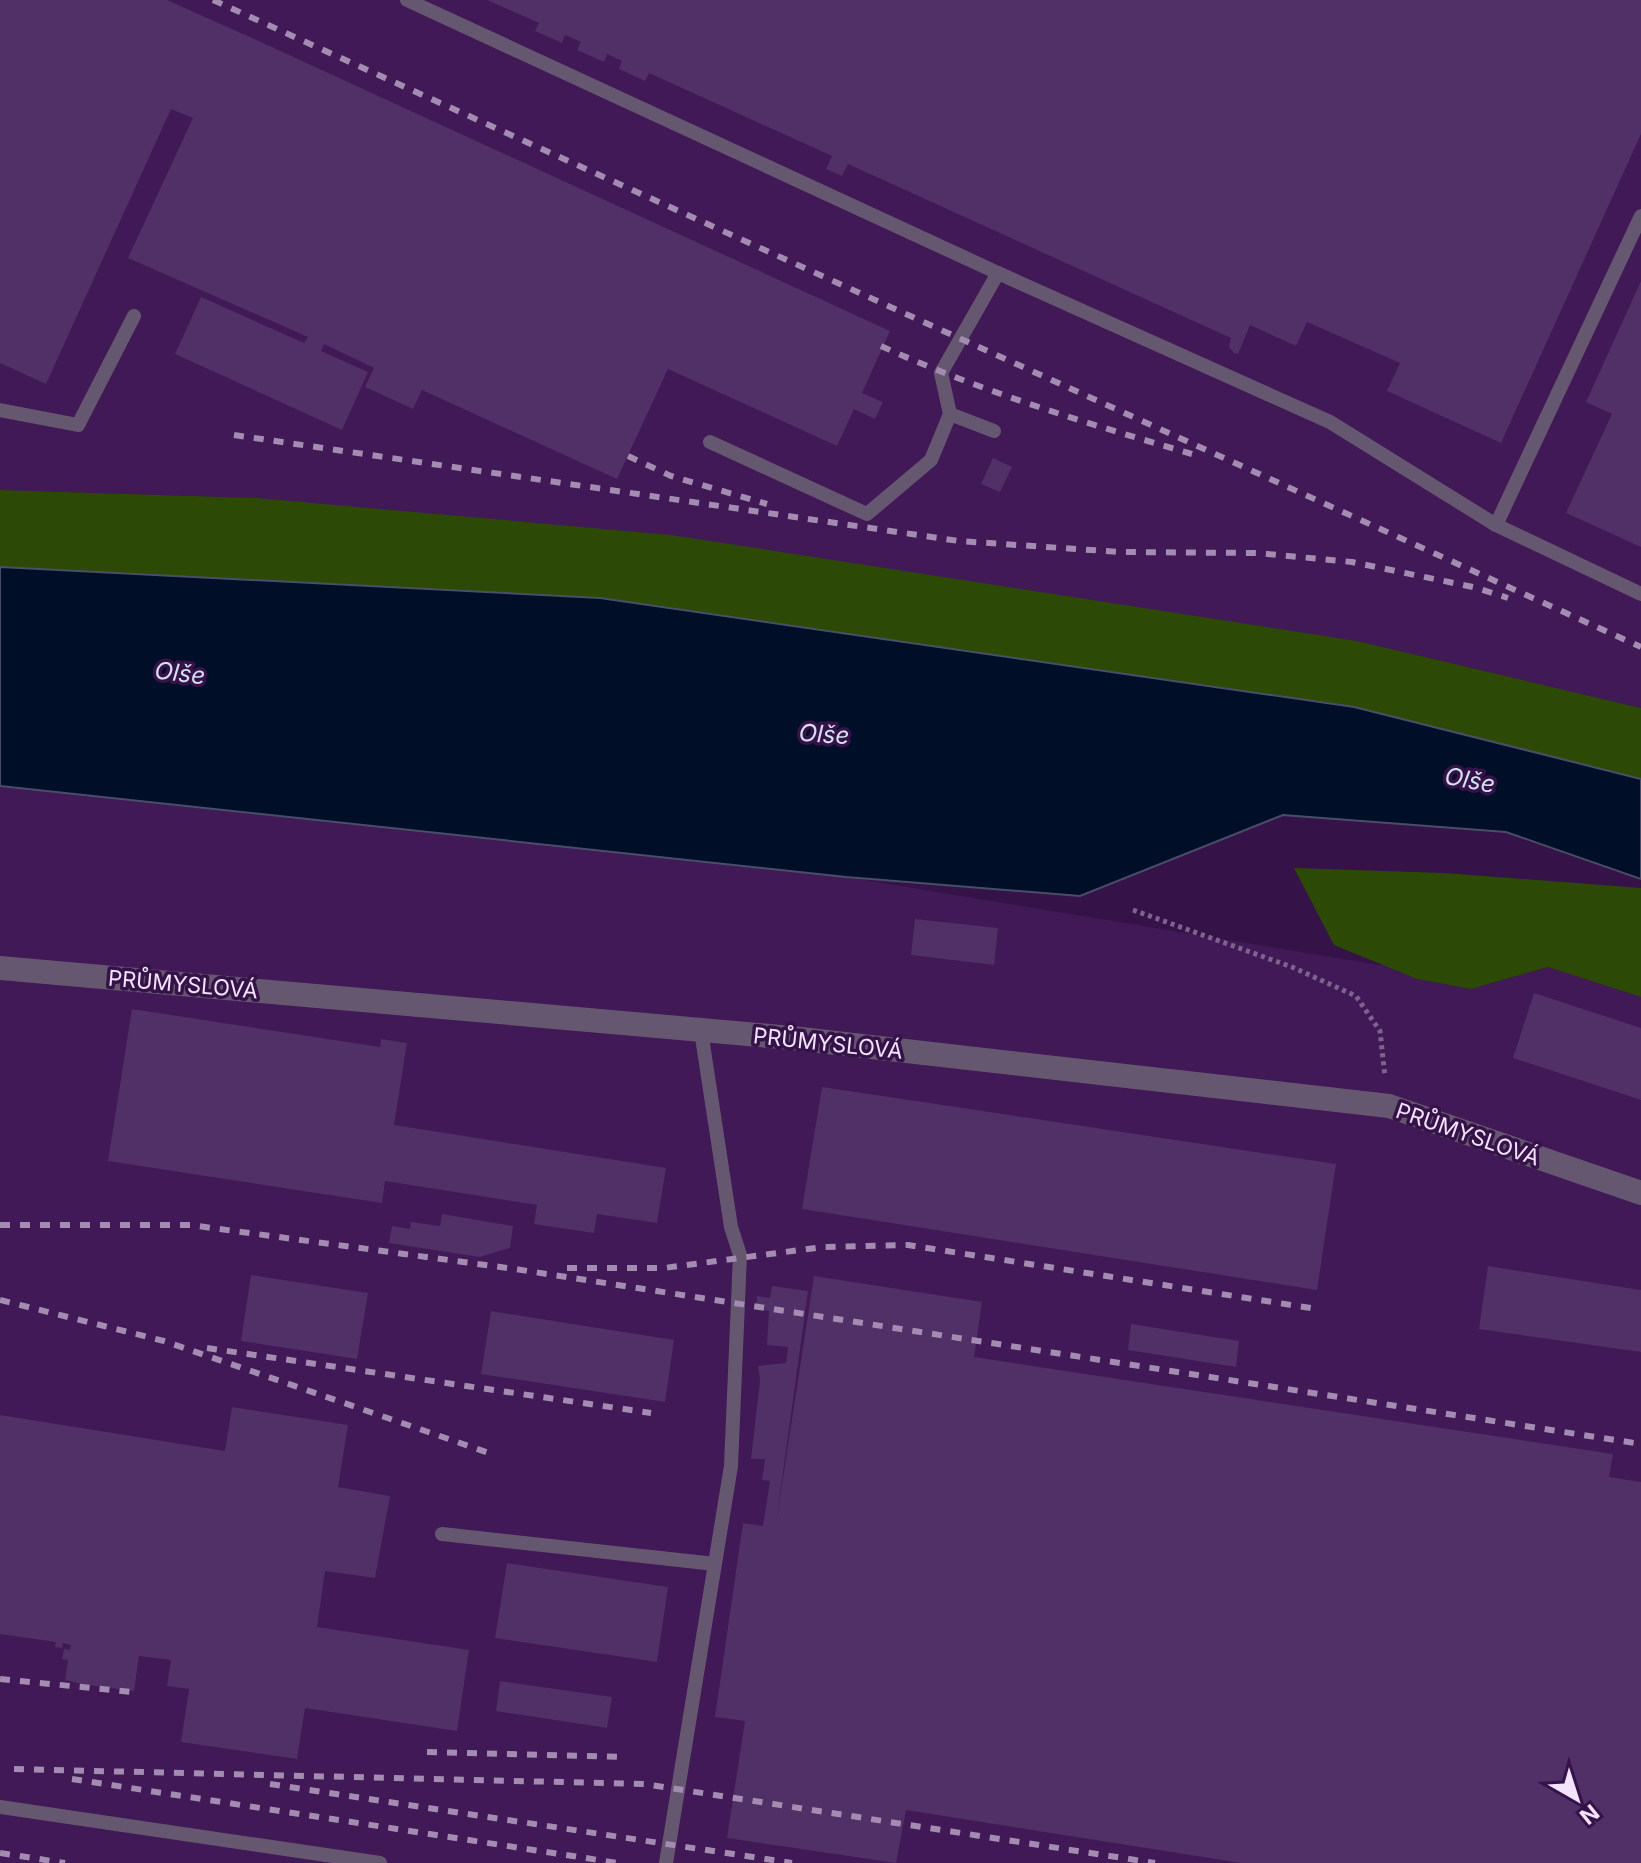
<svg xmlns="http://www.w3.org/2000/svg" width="1641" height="1863" viewBox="0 0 1641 1863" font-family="Inter,sans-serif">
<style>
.built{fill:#401956}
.green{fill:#2d4906}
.water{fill:#000e28;stroke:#494e68;stroke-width:2}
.building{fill:#512f67}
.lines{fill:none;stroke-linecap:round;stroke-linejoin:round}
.path{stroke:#7e638e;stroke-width:5;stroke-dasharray:4 4;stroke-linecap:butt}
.lane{stroke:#665771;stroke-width:14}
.street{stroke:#665771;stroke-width:24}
.rail{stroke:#a38bb1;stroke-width:6;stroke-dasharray:10 10;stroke-linecap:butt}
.labels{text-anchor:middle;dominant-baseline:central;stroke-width:7;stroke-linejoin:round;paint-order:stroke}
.street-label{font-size:22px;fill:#f3e3fe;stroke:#351248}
.water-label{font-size:24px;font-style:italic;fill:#d3e1f1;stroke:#351248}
</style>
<rect width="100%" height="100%" fill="#351248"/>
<g class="built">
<path d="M0 0H1641V708L1357 641 257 498 0 490Z"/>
<path d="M0 786 846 877 1386 966 1417 979 1471 989 1548 967 1641 997V1863H0Z"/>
</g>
<g class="green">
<path d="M0 490 257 498 671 535 1357 641 1641 708V779L1354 707 600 598 0 567Z"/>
<path d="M1294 868 1445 873 1641 888V997L1548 967 1471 989 1417 979 1334 945Z"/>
</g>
<path class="water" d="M0 567 600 598 1354 707 1641 779V879L1506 832 1283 815 1080 896 846 877 0 786Z"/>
<g class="building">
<path d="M0 0H167L263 43 890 331 862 393 883 402 875 419 854 409 837 446 668 369 617 479 422 390 413 409 365 387 374 368 324 344 321 351 368 372 342 430 175 354 201 297 304 343 308 337 128 258 193 118 171 109 46 384 0 363Z"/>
<path d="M487 0H1641V134L1501 443 1387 391 1400 363 1307 322 1296 346 1250 325 1238 354 1234 353 1229 347 1231 338 848 164 842 176 826 169 832 156 649 73 645 81 619 69 622 61 607 54 604 62 577 50 581 42 565 35 562 43 535 31 539 23Z"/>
<path d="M1641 281V547L1566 513 1612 414 1586 402Z"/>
<path d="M993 458 1012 467 1000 492 981 484Z"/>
<path d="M915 919 998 928 994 965 911 955Z"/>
<path d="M1534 993 1641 1028V1100L1513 1058Z"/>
<path d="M132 1009 380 1047 381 1039 407 1043 394 1125 666 1168 657 1223 597 1214 594 1233 534 1224 537 1205 385 1181 382 1203 108 1161Z"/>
<path d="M822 1087 1336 1164 1317 1290 802 1209Z"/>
<path d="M442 1214 513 1226 510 1248 479 1257 389 1243 392 1226 410 1229 411 1222 440 1226Z"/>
<path d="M1488 1266 1641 1290V1352L1479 1329Z"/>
<path d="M251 1275 368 1293 357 1359 241 1341Z"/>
<path d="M814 1276 982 1302 974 1357 1613 1454 1609 1477 1641 1482V1863H1241L906 1810 896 1863 727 1838 745 1721 715 1717 743 1523 763 1526 770 1481 762 1480 765 1459H751L760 1381 758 1366 786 1363 788 1347 767 1345 769 1311 756 1309 757 1296 770 1298 772 1286 808 1291 776 1523Z"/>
<path d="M491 1311 674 1340 665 1402 481 1374Z"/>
<path d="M1131 1324 1239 1341 1236 1367 1128 1350Z"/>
<path d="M232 1407 348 1425 338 1487 390 1496 375 1578 325 1571 317 1627 469 1650 457 1731 305 1708 297 1759 181 1742 189 1689 167 1686 171 1660 139 1656 134 1691 82 1684 65 1680 68 1660 62 1659 64 1649 70 1650 71 1645 63 1643 62 1648 55 1647 56 1642 0 1634V1415L225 1451Z"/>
<path d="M507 1563 668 1587 657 1662 495 1638Z"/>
<path d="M500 1681 612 1697 607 1728 496 1711Z"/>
</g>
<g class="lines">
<path class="path" d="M1133 910 1292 967 1356 996 1380 1031 1385 1077"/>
<g class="lane">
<path d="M407 0 998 273 1330 422 1496 525 1641 594"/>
<path d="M0 410 78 425 134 316"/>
<path d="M950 414 994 431"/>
<path d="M710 442 867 514 931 460 950 414 941 373 998 273"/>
<path d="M1496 525 1641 216"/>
<path d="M442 1534 715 1564"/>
<path d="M0 1807 380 1863"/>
<path d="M666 1863 731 1466 740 1255 731 1227 701 1031"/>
</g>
<path class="street" d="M0 968 792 1038 1389 1106 1641 1193"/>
<g class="rail">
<path d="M213 0 1641 647"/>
<path d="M881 346C982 392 1086 423 1192 454"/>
<path d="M234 435 959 541 1120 552 1257 553 1352 562 1473 587 1508 598"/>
<path d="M628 456 671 476 767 504"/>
<path d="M0 1225H190L515 1269 1641 1444"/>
<path d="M567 1268H664L823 1247 908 1245 1317 1309"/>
<path d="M0 1300 164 1341 492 1454"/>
<path d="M207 1348 651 1413"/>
<path d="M0 1679 132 1692"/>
<path d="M427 1752 624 1757"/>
<path d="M14 1769 644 1784 1155 1863"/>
<path d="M72 1779 618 1863"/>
<path d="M270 1784 792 1863"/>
<path d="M0 1853 65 1863"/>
</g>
</g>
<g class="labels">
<g class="street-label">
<text transform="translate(183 984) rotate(5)">PRŮMYSLOVÁ</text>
<text transform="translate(828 1043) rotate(6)">PRŮMYSLOVÁ</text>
<text transform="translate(1468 1134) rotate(19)">PRŮMYSLOVÁ</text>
</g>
<g class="water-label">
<text transform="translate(180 673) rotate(7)">Olše</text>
<text transform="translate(824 734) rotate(4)">Olše</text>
<text transform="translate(1470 780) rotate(11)">Olše</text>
</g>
</g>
<g transform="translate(1577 1799) rotate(141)" stroke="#351248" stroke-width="6" paint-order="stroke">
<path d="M0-6L14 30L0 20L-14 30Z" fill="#f3e3fe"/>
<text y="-12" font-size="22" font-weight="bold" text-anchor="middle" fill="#f3e3fe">N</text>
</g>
</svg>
